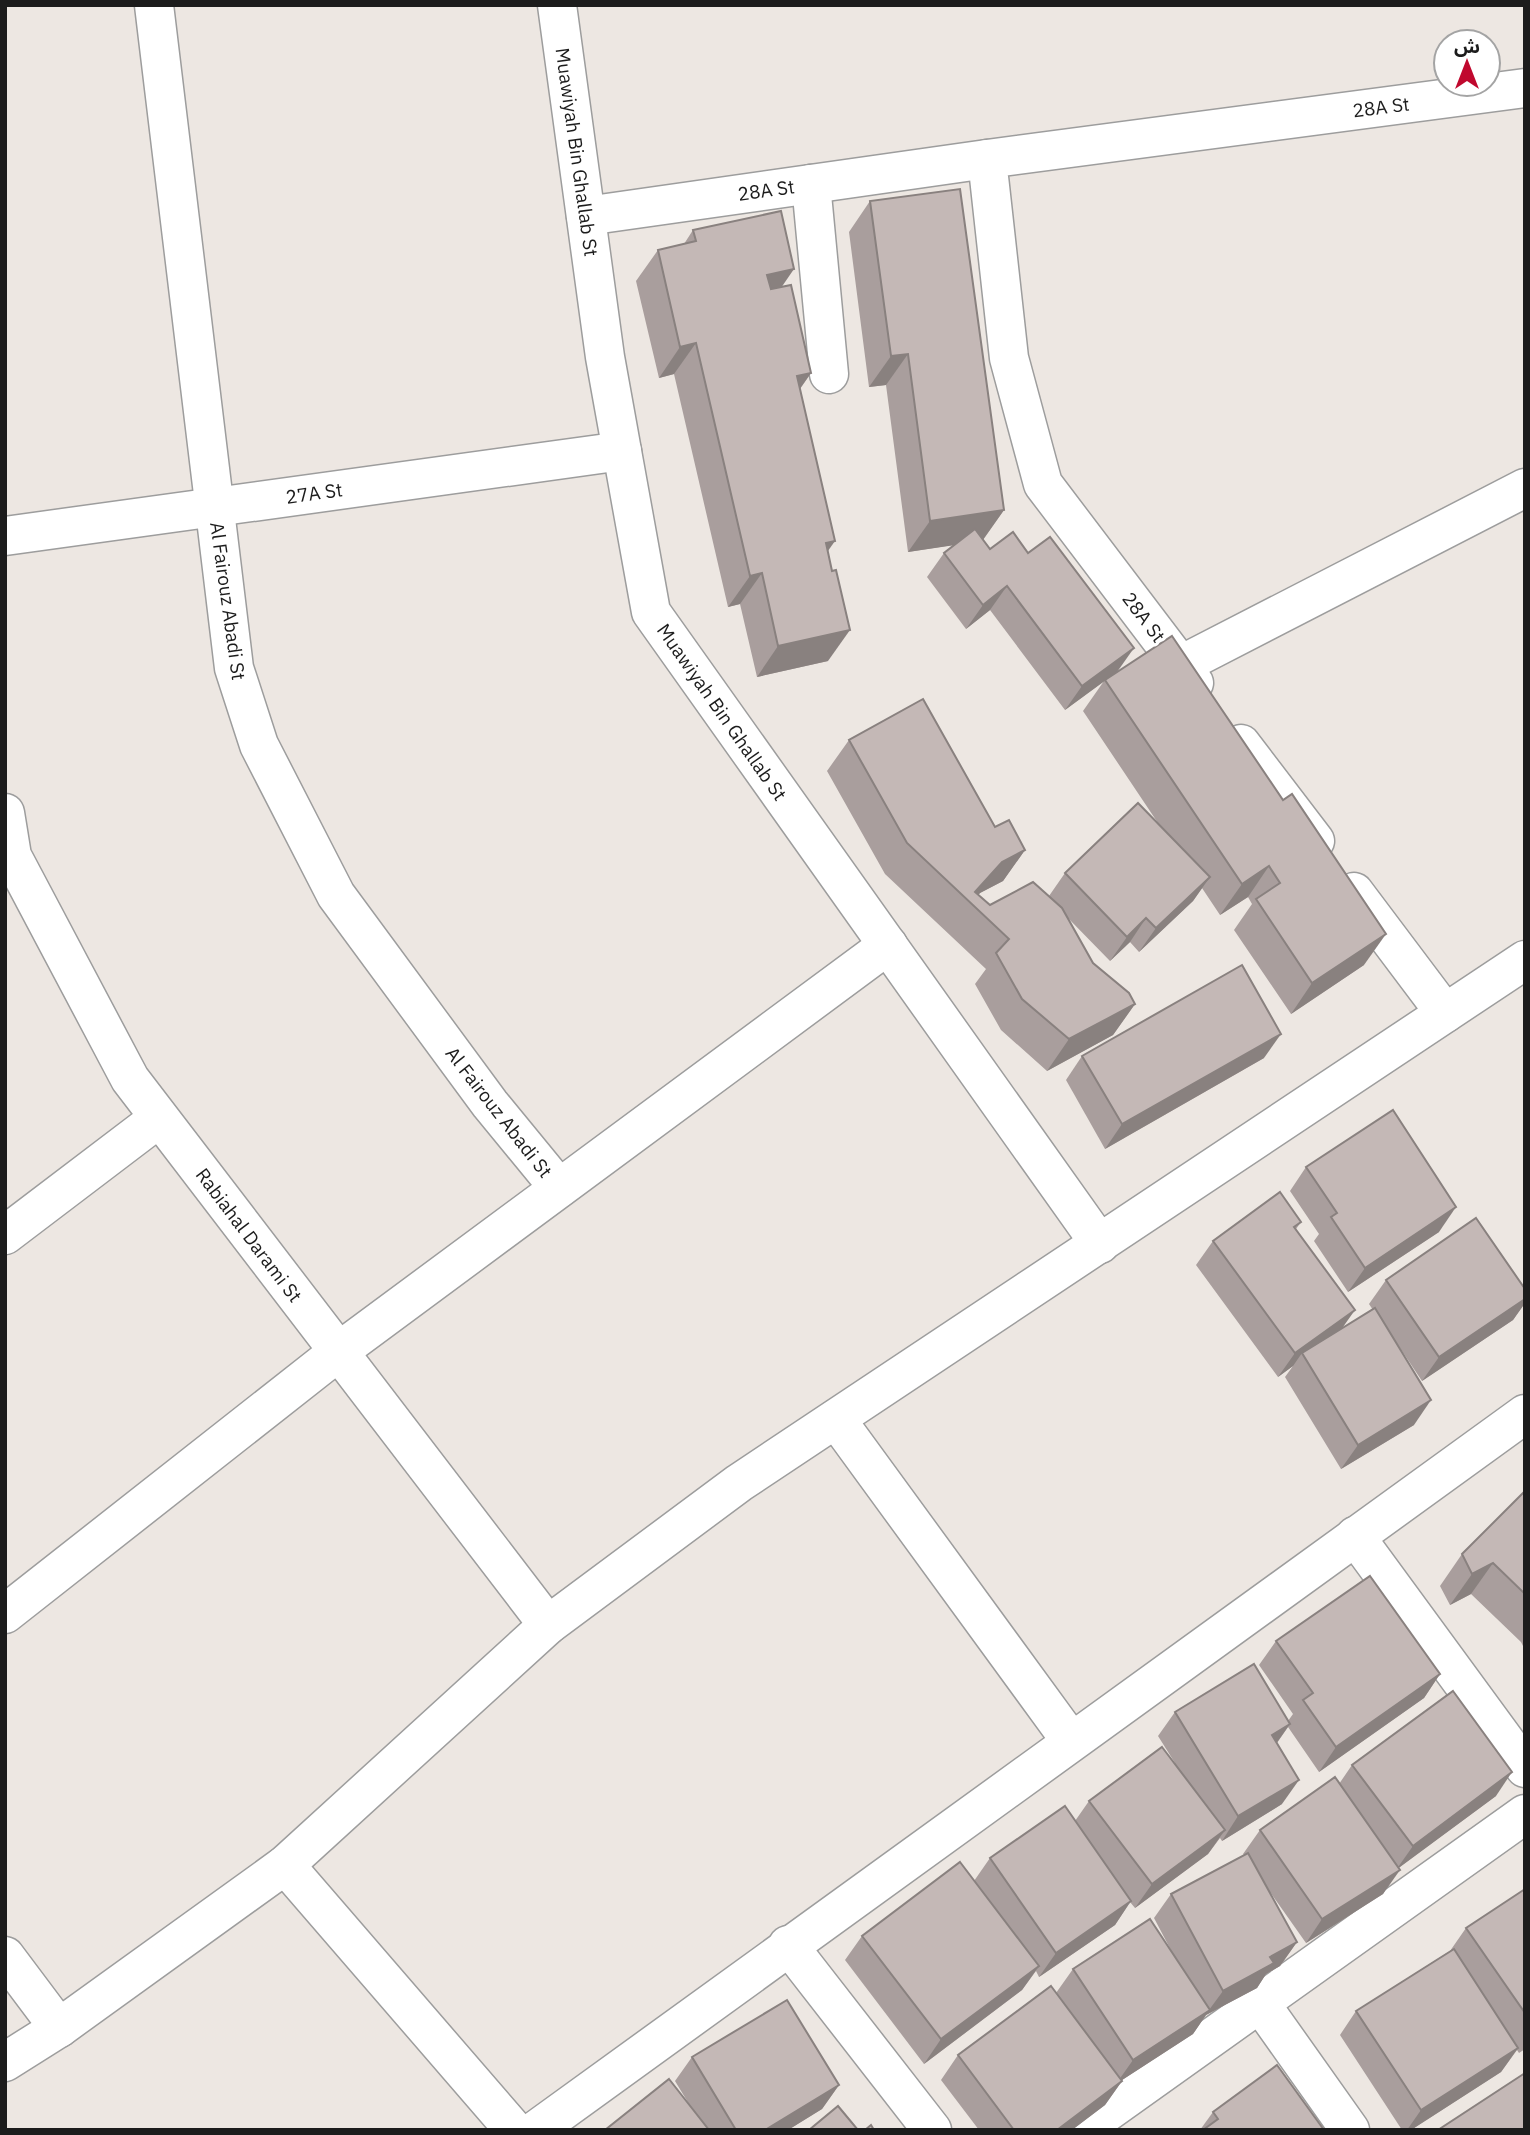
<svg xmlns="http://www.w3.org/2000/svg" width="1530" height="2135" viewBox="0 0 1530 2135" font-family="'IBM Plex Sans','Noto Sans Arabic',sans-serif">
<style>
.lines{fill:none;stroke-linecap:round;stroke-linejoin:round}
.minor-casing{stroke:#9d9d9d;stroke-width:41}
.minor{stroke:#fff;stroke-width:38}
.wall{fill:#a99e9d}
.shaded-wall{fill:#89817f}
.building{fill:#c4b8b6;stroke:#89817f;stroke-width:2}
.labels{text-anchor:middle;dominant-baseline:central;stroke-width:6;stroke-linejoin:round;paint-order:stroke}
.street-label{font-size:19px;fill:#1c1c1c;stroke:#fff}
</style>
<rect width="100%" height="100%" fill="#ede7e2"/>
<g class="lines">
<g class="minor-casing">
<g id="minor">
<path d="M154 5 234 668 259 745 336 895 490 1104 559 1188"/>
<path d="M557 5 605 357 651 612 1100 1244"/>
<path d="M811 184 829 374"/>
<path d="M586 216 987 159"/>
<path d="M5 536 622 451"/>
<path d="M1181 665 1525 488"/>
<path d="M1194 683 1043 484 1009 358 987 159 1525 88"/>
<path d="M1241 744 1315 841"/>
<path d="M5 813 12 856 130 1079 548 1625"/>
<path d="M1354 892 1445 1013"/>
<path d="M5 1235 159 1118"/>
<path d="M836 1419 1071 1741"/>
<path d="M1355 1536 1525 1768"/>
<path d="M5 1614 338 1352 888 945"/>
<path d="M285 1865 514 2130"/>
<path d="M788 1945 932 2130"/>
<path d="M5 1956 59 2028"/>
<path d="M1260 2003 1350 2130"/>
<path d="M5 2062 59 2028 285 1865 548 1625 739 1483 1525 960"/>
<path d="M536 2130 1525 1414"/>
<path d="M1082 2130 1525 1814"/>
</g>
</g>
<use href="#minor" class="minor"/>
</g>
<g class="wall">
<path d="M870 201 1004 510 983 540 990 549 1117 672 1364 965 1291 1014 1234 930 1252 904 1248 897 1220 915 1202 888 1193 901 1139 952 1130 942 1110 961 1067 917 1093 963 1135 1004 1113 1035 1047 1071 1001 1030 975 984 986 969 885 874 827 771 849 740 995 827 1025 850 1003 881 980 893 978 895 990 905 1049 896 1065 873 1160 826 1083 711 1104 681 1065 710 990 610 966 629 927 577 944 553 953 545 908 552 886 385 869 387 849 232Z"/>
<path d="M693 230 782 287 811 373 800 389 827 551 828 661 757 677 740 604 728 607 674 374 659 378 636 281 658 250 684 244Z"/>
<path d="M1082 1056 1264 1058 1105 1149 1066 1080Z"/>
<path d="M1306 1167 1439 1232 1348 1292 1314 1241 1319 1234 1290 1191Z"/>
<path d="M1301 1222 1296 1229 1341 1329 1373 1310 1369 1304 1386 1280 1525 1289V1303L1513 1320 1422 1381 1396 1342 1414 1425 1341 1469 1285 1377 1293 1366 1278 1377 1196 1265 1213 1241Z"/>
<path d="M1525 1491V1650L1521 1642 1471 1594 1450 1605 1440 1586 1462 1554Z"/>
<path d="M1276 1641 1440 1674 1424 1698 1319 1772 1288 1727 1277 1743 1282 1804 1222 1841 1220 1838 1208 1854 1135 1908 1130 1902 1115 1925 1039 1977 1036 1971 1022 1990 924 2064 845 1960 862 1936 974 1881 990 1858 1075 1821 1089 1801 1175 1763 1158 1736 1175 1712 1288 1721 1293 1714 1259 1665Z"/>
<path d="M1352 1765 1496 1796 1398 1868 1383 1894 1306 1943 1270 1892 1297 1942 1280 1966 1266 1974 1257 1988 1206 2015 1193 2034 1122 2080V2081L1105 2105 1072 2130H979L941 2080 958 2055 1056 1993 1073 1969 1173 1954 1154 1918 1171 1894 1244 1855 1243 1854 1260 1830 1339 1784Z"/>
<path d="M1525 1889V2049L1519 2053 1517 2050 1501 2072 1411 2130H1402L1340 2035 1356 2011 1450 1951 1466 1928Z"/>
<path d="M692 2057 839 2085 822 2109 788 2130H605L689 2104 675 2081Z"/>
<path d="M1213 2112 1324 2130H1200Z"/>
</g>
<g class="shaded-wall">
<path d="M794 269 772 301 767 275Z"/>
<path d="M696 343 674 374 659 378 680 347Z"/>
<path d="M908 354 886 385 869 387 891 356Z"/>
<path d="M811 373 789 404 797 376Z"/>
<path d="M1004 510 982 541 908 552 930 521Z"/>
<path d="M835 541 813 572 826 543Z"/>
<path d="M762 573 740 604 728 607 750 576Z"/>
<path d="M1007 586 990 610 966 629 983 605Z"/>
<path d="M850 630 828 661 757 677 778 646Z"/>
<path d="M1134 648 1117 672 1065 710 1082 686Z"/>
<path d="M1025 850 1003 881 980 893 971 903 975 892 1002 862Z"/>
<path d="M1269 866 1248 897 1220 915 1242 884Z"/>
<path d="M1210 877 1193 901 1139 952 1156 928Z"/>
<path d="M1146 918 1130 942 1110 961 1127 937Z"/>
<path d="M1386 934 1364 965 1291 1014 1312 983Z"/>
<path d="M1135 1004 1113 1035 1047 1071 1069 1039Z"/>
<path d="M1281 1034 1264 1058 1105 1149 1122 1124Z"/>
<path d="M1456 1207 1439 1232 1348 1292 1365 1268Z"/>
<path d="M1525 1299V1303L1513 1320 1422 1381 1439 1357Z"/>
<path d="M1355 1310 1338 1334 1302 1353 1293 1366 1278 1377 1295 1353Z"/>
<path d="M1431 1400 1414 1425 1341 1469 1358 1445Z"/>
<path d="M1493 1563 1471 1594 1450 1605 1472 1574Z"/>
<path d="M1440 1674 1424 1698 1319 1772 1336 1747Z"/>
<path d="M1290 1724 1273 1748 1272 1735Z"/>
<path d="M1512 1772 1496 1796 1396 1870 1413 1846Z"/>
<path d="M1299 1780 1282 1804 1222 1841 1238 1816Z"/>
<path d="M1225 1830 1208 1854 1135 1908 1152 1884Z"/>
<path d="M1400 1870 1383 1894 1306 1943 1322 1919Z"/>
<path d="M1131 1901 1115 1925 1039 1977 1056 1953Z"/>
<path d="M1297 1942 1280 1966 1266 1974 1257 1988 1206 2015 1193 2034 1116 2084 1133 2060 1209 2010 1223 1991 1270 1957Z"/>
<path d="M1039 1966 1022 1990 924 2064 941 2039Z"/>
<path d="M1518 2048 1501 2072 1411 2130H1407L1421 2110Z"/>
<path d="M1122 2081 1105 2105 1072 2130H1057Z"/>
<path d="M839 2085 822 2109 788 2130H765Z"/>
</g>
<g class="building">
<path d="M960 189 1004 510 930 521 908 354 891 356 870 201Z"/>
<path d="M781 211 794 269 767 275 771 289 791 285 811 373 797 376 835 541 826 543 832 571 836 570 850 630 778 646 762 573 750 576 696 343 680 347 658 250 696 241 693 230Z"/>
<path d="M975 529 990 549 1013 532 1028 553 1050 537 1134 648 1082 686 1007 586 983 605 944 553Z"/>
<path d="M1172 636 1283 800 1292 794 1386 934 1312 983 1256 899 1280 883 1269 866 1242 884 1105 680Z"/>
<path d="M923 699 995 827 1009 820 1025 850 1002 862 975 892 990 905 1033 882 1062 908 1093 963 1129 993 1135 1004 1069 1039 1022 999 996 953 1009 939 907 843 849 740Z"/>
<path d="M1138 803 1210 877 1156 928 1146 918 1127 937 1065 873Z"/>
<path d="M1242 965 1281 1034 1122 1124 1082 1056Z"/>
<path d="M1393 1110 1456 1207 1365 1268 1331 1217 1337 1213 1306 1167Z"/>
<path d="M1280 1192 1301 1222 1294 1227 1355 1310 1295 1353 1213 1241Z"/>
<path d="M1476 1218 1525 1289V1299L1439 1357 1386 1280Z"/>
<path d="M1375 1308 1431 1400 1358 1445 1302 1353Z"/>
<path d="M1525 1491V1594L1493 1563 1472 1574 1462 1554Z"/>
<path d="M1370 1576 1440 1674 1336 1747 1303 1700 1313 1693 1276 1641Z"/>
<path d="M1254 1664 1290 1724 1272 1735 1299 1780 1238 1816 1175 1712Z"/>
<path d="M1453 1691 1512 1772 1413 1846 1352 1765Z"/>
<path d="M1162 1747 1225 1830 1152 1884 1089 1801Z"/>
<path d="M1335 1777 1400 1870 1322 1919 1260 1830Z"/>
<path d="M1065 1806 1131 1901 1056 1953 990 1858Z"/>
<path d="M1248 1853 1297 1942 1270 1957 1274 1963 1223 1991 1171 1894Z"/>
<path d="M960 1862 1039 1966 941 2039 862 1936Z"/>
<path d="M1525 1889V2013L1466 1928Z"/>
<path d="M1150 1919 1210 2010 1133 2060 1073 1969Z"/>
<path d="M1454 1949 1518 2048 1421 2110 1356 2011Z"/>
<path d="M1051 1986 1122 2081 1057 2130H1014L958 2055Z"/>
<path d="M787 2000 839 2085 765 2130H736L692 2057Z"/>
<path d="M1277 2065 1324 2130H1203L1218 2119 1213 2112Z"/>
<path d="M1525 2073V2130H1438Z"/>
<path d="M669 2079 709 2130H605Z"/>
<path d="M838 2106 858 2130H809Z"/>
<path d="M871 2125 874 2130H865Z"/>
</g>
<g class="labels">
<g class="street-label">
<text transform="translate(1381 107) rotate(-7)">28A St</text>
<text transform="translate(577 152) rotate(82)">Muawiyah Bin Ghallab St</text>
<text transform="translate(766 190) rotate(-8)">28A St</text>
<text transform="translate(314 493) rotate(-8)">27A St</text>
<text transform="translate(228 601) rotate(82)">Al Fairouz Abadi St</text>
<text transform="translate(1144 617) rotate(53)">28A St</text>
<text transform="translate(722 712) rotate(55)">Muawiyah Bin Ghallab St</text>
<text transform="translate(499 1112) rotate(52)">Al Fairouz Abadi St</text>
<text transform="translate(249 1235) rotate(53)">Rabiahal Darami St</text>
</g>
</g>
<rect width="1530" height="2135" fill="none" stroke="#1c1c1c" stroke-width="14"/>
<g transform="translate(1467 63)"><circle r="33" fill="#ffffff" stroke="#a4a4a4" stroke-width="2"/>
<path d="M0-5L12 26L0 18L-12 26Z" fill="#c0082e"/>
<text y="-10" font-size="19" font-weight="bold" text-anchor="middle" fill="#1c1c1c">ش</text>
</g>
</svg>
